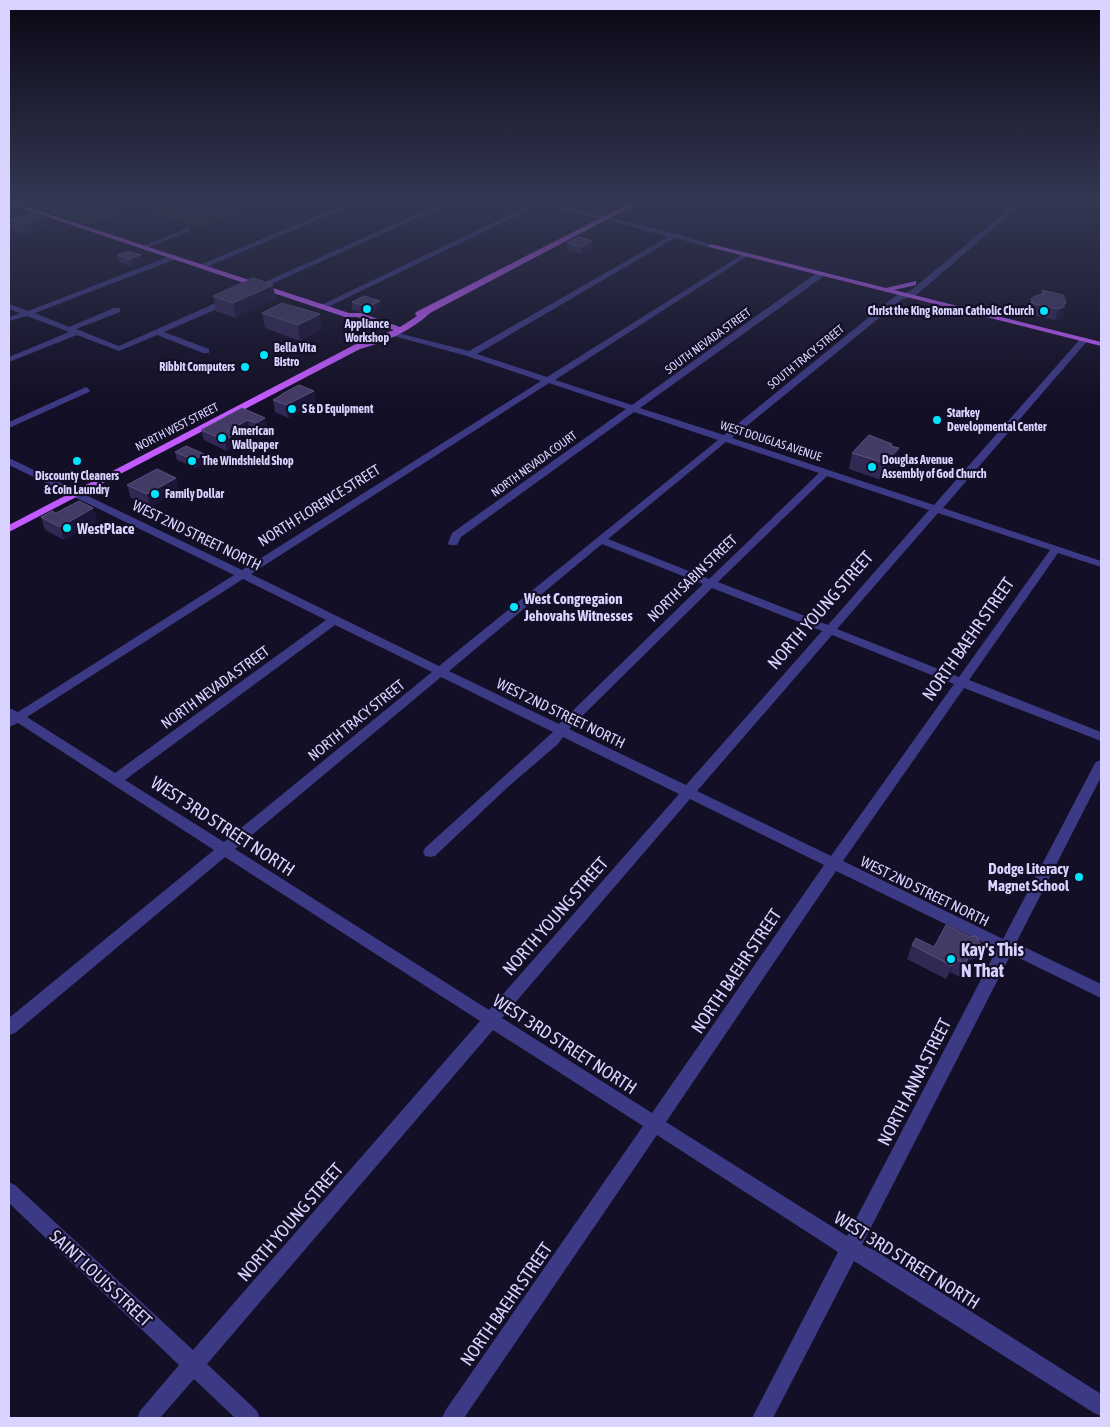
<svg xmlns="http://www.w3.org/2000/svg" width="1110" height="1427" viewBox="0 0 1110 1427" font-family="'Asap Condensed',sans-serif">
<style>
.green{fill:#12302f}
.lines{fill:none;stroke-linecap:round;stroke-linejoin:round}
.minor{fill:#3d3a85;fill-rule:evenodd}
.major{fill:#c25bff;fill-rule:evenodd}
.wall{fill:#312854}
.shaded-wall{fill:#1d163a}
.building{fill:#433a66;stroke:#5a527e}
.poi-dot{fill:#00e5ff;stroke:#130f26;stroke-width:2}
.labels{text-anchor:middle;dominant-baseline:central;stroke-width:4.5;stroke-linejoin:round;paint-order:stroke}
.far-poi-label{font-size:12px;font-weight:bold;fill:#d9d4ff;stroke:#130f26;text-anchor:start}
.far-street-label{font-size:12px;fill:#d9d4ff;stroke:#130f26}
.street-label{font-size:15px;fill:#d9d4ff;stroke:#130f26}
.poi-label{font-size:15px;font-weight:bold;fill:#d9d4ff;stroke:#130f26;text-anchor:start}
.near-street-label{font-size:18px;fill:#d9d4ff;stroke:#130f26}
.near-poi-label{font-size:18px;font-weight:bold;fill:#d9d4ff;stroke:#130f26;text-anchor:start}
</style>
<rect width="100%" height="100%" fill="#130f26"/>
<path class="green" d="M16 201H267L199 228 135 208 88 225Z"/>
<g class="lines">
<g class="minor">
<path d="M353 201H362L204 268 197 266Z"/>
<path d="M446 201H455L256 291 249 289Z"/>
<path d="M529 201H540L678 234 714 246 711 248 675 238 477 354 547 377 743 254 749 255 555 380 632 405 818 272H824V276L640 408 724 435 895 296 910 291 1019 201H1026L916 295 901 300 732 438 934 505 1082 337 1089 339 943 508 1101 561V567L1058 553 969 680 1101 732V741L964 688 843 861 1003 939 1094 765 1096 762 1101 760V777L1016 943 1101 984V998L1011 954 862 1245 874 1250 1101 1394V1416L1094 1413 854 1261 773 1418H752L838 1252 657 1135 464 1418H442L445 1411 643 1126 493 1030 207 1364 257 1411 260 1418H235L194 1379 160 1418H137L140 1411 179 1365 9 1203V1182L15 1185 193 1350 480 1021 225 857 15 1033 9 1035V1018L214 850 18 723 9 727V708L18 712 234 575 9 465V458L242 570 541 381 467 356 390 335V331L469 351 668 237 607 220 539 205 326 308 319 306 532 204ZM549 383 626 409 452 533 448 543 449 545H457L461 537 634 412 718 440 439 666 251 574ZM726 442 819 473 709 579 608 539ZM827 476 929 510 828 625 718 582ZM938 513 1050 550 959 677 837 629ZM602 544 703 584 559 724 449 671ZM243 579 326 620 115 773 27 717ZM712 588 822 631 686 785 569 729ZM335 625 432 672 224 842 125 780ZM832 635 954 684 831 856 697 791ZM441 677 553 732 425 848 423 852 425 856 430 857 435 856 509 786 558 744 563 737 679 794 489 1010 235 849ZM690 799 824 865 652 1113 502 1018ZM836 871 997 949 847 1236 666 1122Z"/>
<path d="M28 218 30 219V221L9 228V224Z"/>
<path d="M188 228 190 229V231L146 248 141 247Z"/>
<path d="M173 255H176V259L35 313 69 327 114 308H120V312L76 329 119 346 227 298H233V302L164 332 209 349V353H203L157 335 119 351 77 335 9 362V357L69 332 27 316 9 321V317L20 313 9 309V304L28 311Z"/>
<path d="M86 387 90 390 89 392 9 428V422Z"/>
</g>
<g class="major">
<path d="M9 201 349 313H361L400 327 417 316 415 314 416 312 634 201H642L430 313C411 331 385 342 360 349L9 532V525L354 345 394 330 357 317H345L9 204Z"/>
<path d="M711 244 886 288 916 281V285L894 290 1101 342V346L709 247 708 246Z"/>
</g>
</g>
<g class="wall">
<path d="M693 201H719L708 207Z"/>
<path d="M10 220 50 226 26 234 13 230Z"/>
<path d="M567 243 592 248 581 254 567 250Z"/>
<path d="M117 255 143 262 132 267 119 262Z"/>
<path d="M1042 290 1066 303 1061 318 1055 320 1027 314 1031 299 1041 294Z"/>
<path d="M213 296 276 299 236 318 216 311Z"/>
<path d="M380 301 381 308 369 314 352 310V302Z"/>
<path d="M262 313 320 314 322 329 300 341 265 328Z"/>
<path d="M282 394 316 403 288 418 275 412 273 400 282 395Z"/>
<path d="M242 408 265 418 268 429 258 434 250 431 236 439 237 445 227 451 204 440 201 430Z"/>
<path d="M892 446 899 448 895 465 881 480 849 469 852 453Z"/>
<path d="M175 452 204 454 206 462 196 468 177 460Z"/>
<path d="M176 478 179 491 150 507 131 498 127 485Z"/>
<path d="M56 513 98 521 64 540 45 530 41 517Z"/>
<path d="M912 945 934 947 981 945 975 959 969 960 960 977 950 972 946 979 907 959Z"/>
</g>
<g class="shaded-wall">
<path d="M709 201H719L708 207Z"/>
<path d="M47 216 50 226 26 234 23 224Z"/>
<path d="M592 241V248L581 254V247Z"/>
<path d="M141 255 143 262 132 267 130 259Z"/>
<path d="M273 285 276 299 236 318 233 303Z"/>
<path d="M380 301 381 308 369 314 368 307Z"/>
<path d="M1066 303 1061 318 1055 320 1058 309 1063 304Z"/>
<path d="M320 314 322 329 300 341 298 325Z"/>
<path d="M314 391 316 403 288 418 286 405Z"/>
<path d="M265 418 268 429 258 434 256 423Z"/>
<path d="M248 420 250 431 236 439 237 445 227 451 225 440 227 431Z"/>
<path d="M892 444 889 459 899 448 895 465 881 480 885 463 891 446Z"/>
<path d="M204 454 206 462 196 468 194 460Z"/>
<path d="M176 478 179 491 150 507 147 494Z"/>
<path d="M93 508 98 521 64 540 60 527Z"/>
<path d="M975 946 969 960 960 977 965 964Z"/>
<path d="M956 959 950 972 946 979 952 966Z"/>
</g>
<g class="building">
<path d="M34 212 47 216 23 224 10 220Z"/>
<path d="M579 237 592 241 581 247 567 243Z"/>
<path d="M128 251 141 255 130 259 117 255Z"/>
<path d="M253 278 273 285 233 303 213 296Z"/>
<path d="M1042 290 1063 295 1066 303 1063 304 1065 306 1058 309 1030 303 1033 301 1031 299 1035 296 1044 294Z"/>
<path d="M364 296 380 301 368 307 352 302Z"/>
<path d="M282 303 320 314 298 325 262 313Z"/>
<path d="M299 385 314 391 286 405 273 400 283 394H282Z"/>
<path d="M242 408 265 418 256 423 248 420 227 431 235 434 225 440 201 430Z"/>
<path d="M869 435 892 444 891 446 899 448 885 463 852 453Z"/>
<path d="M186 446 204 454 194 460 175 452Z"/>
<path d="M157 469 176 478 147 494 127 485Z"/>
<path d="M79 501 93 508 60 527 41 517 52 511 56 513Z"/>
<path d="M946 925 970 937 976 936 981 945 975 946 965 964 956 959 952 966 912 945 916 938 934 947Z"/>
</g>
<linearGradient id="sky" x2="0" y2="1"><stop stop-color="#0a0815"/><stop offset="0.5" stop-color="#333752"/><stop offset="1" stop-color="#333752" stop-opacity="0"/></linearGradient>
<rect width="1110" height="401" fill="url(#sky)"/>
<g class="poi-dot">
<circle cx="367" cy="309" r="5"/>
<circle cx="1044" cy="311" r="5"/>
<circle cx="264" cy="355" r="5"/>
<circle cx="245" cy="367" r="5"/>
<circle cx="292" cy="409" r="5"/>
<circle cx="937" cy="420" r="5"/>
<circle cx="222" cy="438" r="5"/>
<circle cx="77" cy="461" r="5"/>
<circle cx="192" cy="461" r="5"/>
<circle cx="872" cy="467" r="5"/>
<circle cx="155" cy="494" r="5"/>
<circle cx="67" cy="528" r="5"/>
<circle cx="514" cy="607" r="5"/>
<circle cx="1079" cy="877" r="5"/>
<circle cx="951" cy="959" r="5"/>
</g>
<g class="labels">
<g class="far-poi-label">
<text x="1034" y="311" text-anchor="end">Christ the King Roman Catholic Church</text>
<text x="367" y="324" text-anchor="middle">Appliance<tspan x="367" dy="14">Workshop</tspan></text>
<text x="274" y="348">Bella Vita<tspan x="274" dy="14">Bistro</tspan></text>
<text x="235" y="367" text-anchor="end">Ribbit Computers</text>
<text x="302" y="409">S &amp; D Equipment</text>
<text x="947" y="413">Starkey<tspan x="947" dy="14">Developmental Center</tspan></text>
<text x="232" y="431">American<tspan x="232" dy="14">Wallpaper</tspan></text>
<text x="882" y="460">Douglas Avenue<tspan x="882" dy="14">Assembly of God Church</tspan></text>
<text x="202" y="461">The Windshield Shop</text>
<text x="77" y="476" text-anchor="middle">Discounty Cleaners<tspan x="77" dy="14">&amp; Coin Laundry</tspan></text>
<text x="165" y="494">Family Dollar</text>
</g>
<g class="far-street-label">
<text transform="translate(708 341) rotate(-36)">SOUTH NEVADA STREET</text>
<text transform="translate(806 357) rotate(-39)">SOUTH TRACY STREET</text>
<text transform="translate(177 427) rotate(-27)">NORTH WEST STREET</text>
<text transform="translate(771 441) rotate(18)">WEST DOUGLAS AVENUE</text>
<text transform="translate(534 464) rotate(-36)">NORTH NEVADA COURT</text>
</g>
<g class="street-label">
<text transform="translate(319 505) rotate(-32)">NORTH FLORENCE STREET</text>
<text transform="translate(197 535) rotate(26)">WEST 2ND STREET NORTH</text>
<text transform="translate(692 578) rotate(-44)">NORTH SABIN STREET</text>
<text transform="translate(215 687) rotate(-36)">NORTH NEVADA STREET</text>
<text transform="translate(561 713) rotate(26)">WEST 2ND STREET NORTH</text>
<text transform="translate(356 720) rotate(-39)">NORTH TRACY STREET</text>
<text transform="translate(925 891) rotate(26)">WEST 2ND STREET NORTH</text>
</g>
<g class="poi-label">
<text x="77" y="528">WestPlace</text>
<text x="524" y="598">West Congregaion<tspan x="524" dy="17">Jehovahs Witnesses</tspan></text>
<text x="1069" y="868" text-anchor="end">Dodge Literacy<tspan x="1069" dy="17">Magnet School</tspan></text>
</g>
<g class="near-street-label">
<text transform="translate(820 610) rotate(-49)">NORTH YOUNG STREET</text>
<text transform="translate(968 639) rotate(-55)">NORTH BAEHR STREET</text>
<text transform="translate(223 826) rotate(33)">WEST 3RD STREET NORTH</text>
<text transform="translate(555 916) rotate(-49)">NORTH YOUNG STREET</text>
<text transform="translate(736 971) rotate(-56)">NORTH BAEHR STREET</text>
<text transform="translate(565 1044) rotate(33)">WEST 3RD STREET NORTH</text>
<text transform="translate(914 1082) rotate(-63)">NORTH ANNA STREET</text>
<text transform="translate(290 1222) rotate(-49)">NORTH YOUNG STREET</text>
<text transform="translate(907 1260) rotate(32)">WEST 3RD STREET NORTH</text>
<text transform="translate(101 1278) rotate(43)">SAINT LOUIS STREET</text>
<text transform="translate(506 1304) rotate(-55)">NORTH BAEHR STREET</text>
</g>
<g class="near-poi-label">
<text x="961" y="949">Kay's This<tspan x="961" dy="21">N That</tspan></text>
</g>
</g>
<rect width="1110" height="1427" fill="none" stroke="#d9d4ff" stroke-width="20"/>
</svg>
